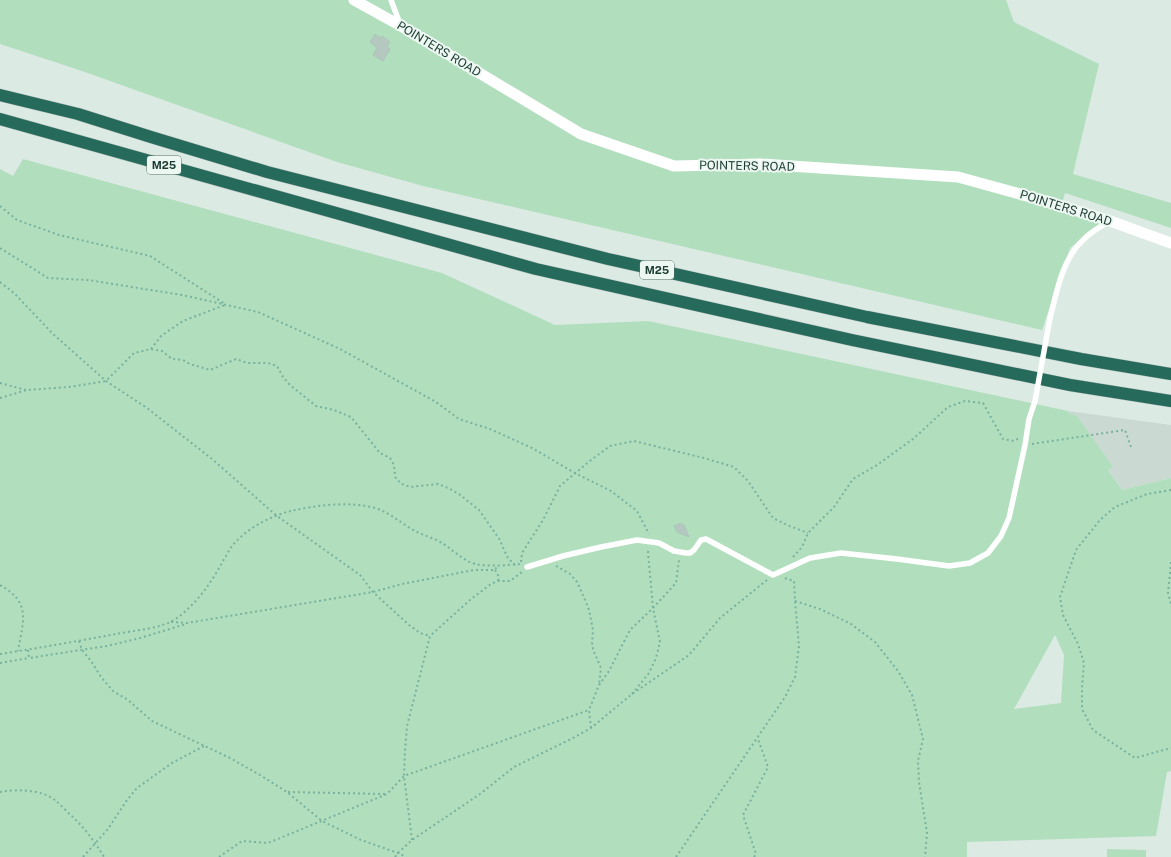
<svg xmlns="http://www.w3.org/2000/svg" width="1171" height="857" viewBox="0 0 1171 857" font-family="'Public Sans',sans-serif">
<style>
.built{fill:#cadad3}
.green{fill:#b1dfbd;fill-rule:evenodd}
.building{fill:#b4c8bf;stroke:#aec4bb}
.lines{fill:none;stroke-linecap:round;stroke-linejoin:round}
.motorway-casing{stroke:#bbc4c2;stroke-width:13}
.path{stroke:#78b29f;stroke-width:2;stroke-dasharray:2 3;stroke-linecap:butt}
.service{stroke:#fff;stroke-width:5.5}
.minor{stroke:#fff;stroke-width:11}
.motorway{stroke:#256a5b;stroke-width:12}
.service-bridge{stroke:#fff;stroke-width:5.5}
.labels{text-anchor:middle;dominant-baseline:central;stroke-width:4;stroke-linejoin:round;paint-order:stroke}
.shield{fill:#ecf7f1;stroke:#5a736b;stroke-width:1}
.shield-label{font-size:11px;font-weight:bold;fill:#1c3b32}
.street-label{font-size:12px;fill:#1c3b32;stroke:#ecf7f1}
</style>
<rect width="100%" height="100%" fill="#dceae4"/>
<path class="built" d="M1068 411 1171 425V478L1122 490Z"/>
<g class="green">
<path d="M0 0H1006L1014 22 1099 64 1073 174 1171 203V228L1065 193 1059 213 1062 210 1103 222 1070 248 1042 330 423 186 337 162 82 71 0 44Z"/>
<path d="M23 159 442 273 555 325 648 321 1068 411 1070 414 1077 416 1113 467 1108 470 1122 490 1171 478V771L1167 772 1156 836 967 842V857H0V169L13 176ZM1055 635 1064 655 1061 703 1014 709Z"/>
<path d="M1107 849 1146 850V857H1107Z"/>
</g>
<g class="building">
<path d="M375 34 380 38 382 36 390 42 387 47 390 49 383 61 373 55 377 48 370 42Z"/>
<path d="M681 523 684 525 689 537 677 532 674 526Z"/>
</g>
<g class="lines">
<g class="motorway-casing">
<g id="motorway">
<path d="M0 95 78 114 151 137 267 172 608 259 867 317 1081 359 1171 374"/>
<path d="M0 119 536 269 852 340 1070 385 1171 401"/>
</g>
</g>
<g class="path">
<path d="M0 206 17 220 59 235 150 256 225 304"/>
<path d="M0 248 48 278 88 280 182 295 258 312 340 349 436 402 459 419 490 429 532 448 575 473 611 491 637 511 649 534"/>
<path d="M0 282 15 294 53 334 106 381 147 408 212 459 277 516 360 575 373 592 409 625 420 633 430 636"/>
<path d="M151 349 161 336 183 321 225 305"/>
<path d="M0 383 26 390"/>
<path d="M0 398 27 390 69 387 106 381 134 353 151 349 162 351 172 359 183 360 190 364 210 370 236 359 247 363H268L277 366 283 377 290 385 316 406 334 410 351 417 380 453 390 458 394 465 395 475 396 479 402 484 410 487 438 484 448 488 459 494 479 510 500 540 504 550 508 558 515 565"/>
<path d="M1032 444 1125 430 1131 447"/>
<path d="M1171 490 1147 494 1115 507 1100 520 1076 550 1060 597 1063 615 1078 644 1084 663 1082 687V709L1093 730 1135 758 1171 748"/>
<path d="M793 557 802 547 808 533 834 507 853 479 877 465 913 439 948 407 965 401 983 403 1003 439 1014 441 1019 438"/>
<path d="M521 562 522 553 543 520 560 486 591 460 610 446 634 441 704 458 734 467 748 481 773 518 787 525 808 533"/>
<path d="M1171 562 1168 593 1171 604"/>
<path d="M556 566 570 574 577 582 586 602 589 610 593 630 592 645 594 652 601 668 599 685"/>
<path d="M495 570 499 577 498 581"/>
<path d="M0 585C32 603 23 621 18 651"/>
<path d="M795 601 820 609 851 624 875 642 898 671 912 695 923 739 918 761 919 782 927 833 925 857"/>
<path d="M171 622 187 623 373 592 402 584 474 570H495L497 566"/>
<path d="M79 641 82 650 91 661 101 677 113 691 128 700 152 721 230 758 260 775 287 792 322 821 361 840 398 853 406 857"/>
<path d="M28 650 29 658 107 646 140 638 186 624"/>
<path d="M0 654C39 648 78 641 116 634 135 630 162 629 177 618 193 606 205 591 215 575 221 565 226 555 232 546 246 529 270 516 291 511 316 505 350 501 375 508 391 513 403 525 417 532 425 536 434 538 442 543 453 550 462 560 475 564 488 567 507 565 520 564"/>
<path d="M0 663 29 658"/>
<path d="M632 694 649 673 656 658 660 642 653 608 648 552 650 549"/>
<path d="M591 728 589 710 599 685 609 671 630 630 653 608 676 583 679 560"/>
<path d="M0 792C17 789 42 789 56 801 62 806 68 813 74 818 86 830 95 842 104 857"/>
<path d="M288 792 386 794"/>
<path d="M412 840 404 776 405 751 407 726 430 636 471 599 491 584 498 581H510L522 572"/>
<path d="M83 857 108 829 127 800 137 788 172 763 204 746"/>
<path d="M219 857 242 841 268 843 387 794 404 776 589 710"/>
<path d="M395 857 398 853 412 840 480 794 514 767 573 738 591 728 632 694 689 655 720 618 767 580"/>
<path d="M676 857 785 697 795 677 799 646 795 601 794 581 784 578"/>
<path d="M754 857 756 854 743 815 768 767 758 739"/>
</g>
<g class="service">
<path d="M391 0 400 24"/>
<path d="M1050 318C1057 291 1062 259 1084 239 1092 231 1101 226 1110 221"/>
<path d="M527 567 563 556 601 547 637 540 659 543 674 551 686 553H690L694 550 701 540 706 539 773 575 810 558 841 553 897 559 949 566 970 563 988 553 1001 536 1009 518 1025 445 1029 419 1035 401"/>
</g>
<path class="minor" d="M354 0 401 26 581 134 674 166 760 164 958 177 1045 201 1110 221 1171 243"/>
<use href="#motorway" class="motorway"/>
<path class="service-bridge" d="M1035 401 1050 318"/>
</g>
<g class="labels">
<g class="shield">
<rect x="147" y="156" width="34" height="18" rx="3"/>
<rect x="640" y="261" width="34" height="18" rx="3"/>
</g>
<g class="shield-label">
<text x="164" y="165">M25</text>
<text x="657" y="270">M25</text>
</g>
<g class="street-label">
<text transform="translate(439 49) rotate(31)">POINTERS ROAD</text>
<text transform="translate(747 166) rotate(1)">POINTERS ROAD</text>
<text transform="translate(1066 208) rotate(17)">POINTERS ROAD</text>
</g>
</g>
</svg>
